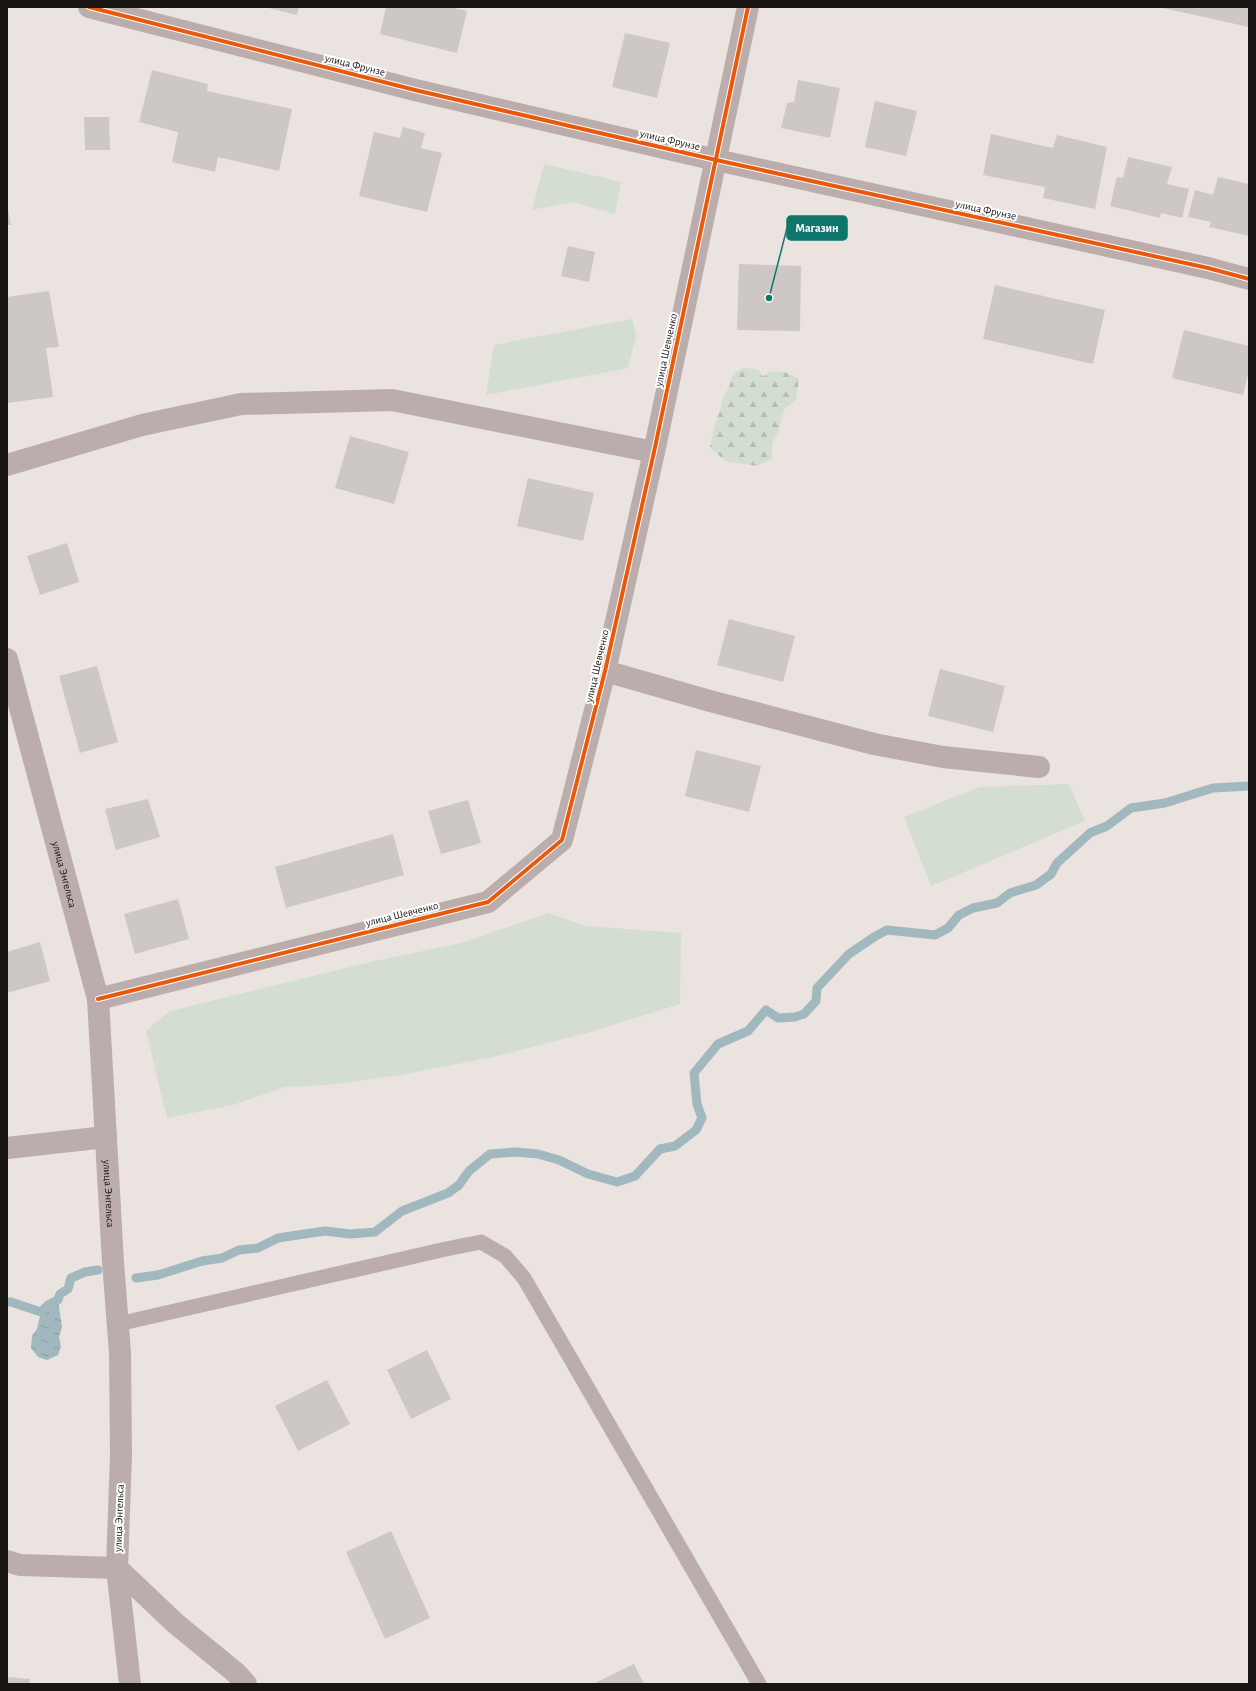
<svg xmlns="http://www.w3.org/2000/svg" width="1256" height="1691" viewBox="0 0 1256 1691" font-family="'Alegreya Sans',sans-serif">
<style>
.forest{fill:url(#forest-firs)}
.garden{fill:#d3ded0}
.water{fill:url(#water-ripples)}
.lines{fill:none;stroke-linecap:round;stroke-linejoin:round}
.stream{stroke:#a0b8be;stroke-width:9}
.building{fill:#cdc8c6}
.lane{stroke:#baadab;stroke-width:15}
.street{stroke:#baadab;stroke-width:22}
.cycleway-casing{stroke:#fff;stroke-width:6}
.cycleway{stroke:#e8590c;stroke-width:4}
.labels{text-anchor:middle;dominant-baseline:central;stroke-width:4;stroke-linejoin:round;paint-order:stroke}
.street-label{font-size:11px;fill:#191514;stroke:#fff}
.leader{fill:none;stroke:#0f766e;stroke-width:1.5}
.callout-dot{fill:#0f766e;stroke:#fff;stroke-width:1.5}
.callout{fill:#0f766e;stroke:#0f766e;stroke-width:1.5}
.callout-label{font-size:12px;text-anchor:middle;font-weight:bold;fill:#fff}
</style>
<defs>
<pattern id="forest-firs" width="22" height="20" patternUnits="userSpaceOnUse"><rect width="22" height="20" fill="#d3ded0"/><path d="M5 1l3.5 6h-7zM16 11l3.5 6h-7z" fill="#b5beb2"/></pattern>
<pattern id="water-ripples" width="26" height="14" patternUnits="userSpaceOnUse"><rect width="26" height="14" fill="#a0b8be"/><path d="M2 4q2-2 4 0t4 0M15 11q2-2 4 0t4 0" fill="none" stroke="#899da2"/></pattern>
</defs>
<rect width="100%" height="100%" fill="#eae3e0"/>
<path class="forest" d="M743 368 758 369 763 377 771 371 785 372 799 379 796 400 784 409 779 430 772 444V459L757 466 726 461 710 448 715 424 720 411 723 398 729 387 733 374Z"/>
<g class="garden">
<path d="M544 164 621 182 615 214 574 202 532 210Z"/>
<path d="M632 319 636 336 628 368 486 395 494 345Z"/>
<path d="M1069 784 1085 821 931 886 904 817 980 787Z"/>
<path d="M548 913 586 926 681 933 680 1004 590 1032 493 1057 401 1075 327 1085 285 1087 233 1105 167 1118 146 1031 170 1011 362 964 465 942Z"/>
</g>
<path class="water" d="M58 1300 62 1327 59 1337 61 1346 58 1355 47 1360 38 1357 31 1348 32 1336 37 1329 41 1312Z"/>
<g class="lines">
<g class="stream">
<path d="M136 1278 158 1275 202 1261 222 1258 239 1250 258 1248 278 1238 325 1231 350 1234 375 1232 402 1211 448 1193 459 1185 469 1171 490 1154 516 1152 538 1154 559 1160 588 1174 617 1182 635 1176 660 1149 675 1146 696 1130 702 1118 697 1104 694 1073 718 1044 748 1031 766 1010 778 1018 795 1017 804 1014 816 1001 817 988 849 954 874 937 887 930 935 935 948 928 959 915 973 908 997 903 1010 893 1036 885 1051 874 1057 863 1090 833 1107 826 1131 808 1165 803 1213 788 1249 786"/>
<path d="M7 1302H11L41 1312 48 1305 58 1300 60 1294 68 1289 71 1278 85 1272 98 1270"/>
</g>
</g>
<g class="building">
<path d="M265 7H299L297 15Z"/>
<path d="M386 7H449L467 11 457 53 380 34Z"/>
<path d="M1163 7H1249V27L1163 8Z"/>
<path d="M625 33 670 43 657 98 612 87Z"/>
<path d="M152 70 208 84 207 91 292 109 279 171 218 157 215 172 172 162 178 132 139 122Z"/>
<path d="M798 80 840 88 830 138 781 128 787 103 794 102Z"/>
<path d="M875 101 917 111 906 156 865 147Z"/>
<path d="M84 117H109L110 150H85Z"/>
<path d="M403 127 425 133 421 148 442 153 427 212 359 196 374 132 400 138Z"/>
<path d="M991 134 1053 148 1057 135 1107 147 1095 209 1043 198 1045 187 983 175Z"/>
<path d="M1128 157 1172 167 1167 184 1189 189 1182 218 1161 213 1160 218 1110 206 1117 177 1123 178Z"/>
<path d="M1218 177 1249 184V236L1209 227 1211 222 1188 217 1195 190 1213 195Z"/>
<path d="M7 204 11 225H7Z"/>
<path d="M568 246 595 252 589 282 561 276Z"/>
<path d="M739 264 801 266 800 331 737 330Z"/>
<path d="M995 285 1105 310 1093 364 983 339Z"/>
<path d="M49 291 59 347 46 348 53 397 7 403V297Z"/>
<path d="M1184 330 1249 346V370L1243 395 1172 378Z"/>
<path d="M350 436 409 452 394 504 335 488Z"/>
<path d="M528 478 594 493 583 541 517 526Z"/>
<path d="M67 543 79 582 40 595 27 556Z"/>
<path d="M729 619 795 636 783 682 717 665Z"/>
<path d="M97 666 118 742 80 753 59 676Z"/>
<path d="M940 669 1005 686 993 732 928 716Z"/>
<path d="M696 750 761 766 749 812 685 796Z"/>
<path d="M148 799 160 837 116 850 105 809Z"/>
<path d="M468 800 481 843 441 854 428 811Z"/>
<path d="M393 834 404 875 286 908 275 867Z"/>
<path d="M178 899 189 939 135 954 124 914Z"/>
<path d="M40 942 50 981 7 993V952Z"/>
<path d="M427 1350 451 1399 411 1419 387 1370Z"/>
<path d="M327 1380 350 1424 298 1451 275 1406Z"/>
<path d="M391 1531 430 1618 385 1639 346 1552Z"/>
<path d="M634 1664 644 1684H593Z"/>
<path d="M7 1677 30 1679 29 1684H7Z"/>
</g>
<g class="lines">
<path class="lane" d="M118 1324 446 1249 481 1242 505 1256 524 1278 759 1684"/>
<g class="street">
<path d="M89 7 415 90 716 160 1208 268 1249 279"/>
<path d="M7 465 142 425 241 404 392 400 654 452"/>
<path id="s1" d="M7 659 98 999 113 1262 120 1353 121 1455 117 1568 130 1684"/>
<path d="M605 671 710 701 874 744 943 757 1039 767"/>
<path d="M98 999 488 902 562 840 605 671 654 452 748 7"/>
<path d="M7 1148 106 1137"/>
<path d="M7 1561 20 1565 117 1568"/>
<path d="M117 1568 175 1623 236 1673 246 1684"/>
</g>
<g class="cycleway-casing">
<g id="cycleway">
<path d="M89 7 415 90 716 160 1208 268 1249 279"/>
<path d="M98 999 488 902 562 840 605 671 654 452 748 7"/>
</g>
</g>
<use href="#cycleway" class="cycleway"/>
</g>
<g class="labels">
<g class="street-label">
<text transform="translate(355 65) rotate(14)">улица Фрунзе</text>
<text transform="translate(670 140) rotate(13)">улица Фрунзе</text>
<text transform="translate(986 210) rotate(12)">улица Фрунзе</text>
<text transform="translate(666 350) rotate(-78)">улица Шевченко</text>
<text transform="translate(597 666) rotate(-77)">улица Шевченко</text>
<text stroke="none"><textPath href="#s1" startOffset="223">улица Энгельса</textPath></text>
<text transform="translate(402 914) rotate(-14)">улица Шевченко</text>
<text stroke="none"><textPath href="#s1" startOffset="547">улица Энгельса</textPath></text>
<text transform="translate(119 1518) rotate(-88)">улица Энгельса</text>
</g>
</g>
<path class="leader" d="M769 298L787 228"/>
<circle class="callout-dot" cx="769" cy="298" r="4"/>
<rect class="callout" x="787" y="216" width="60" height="24" rx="4"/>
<g class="callout-label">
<text x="817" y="232">Магазин</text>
</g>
<rect width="1256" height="1691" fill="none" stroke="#191514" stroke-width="16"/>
</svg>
